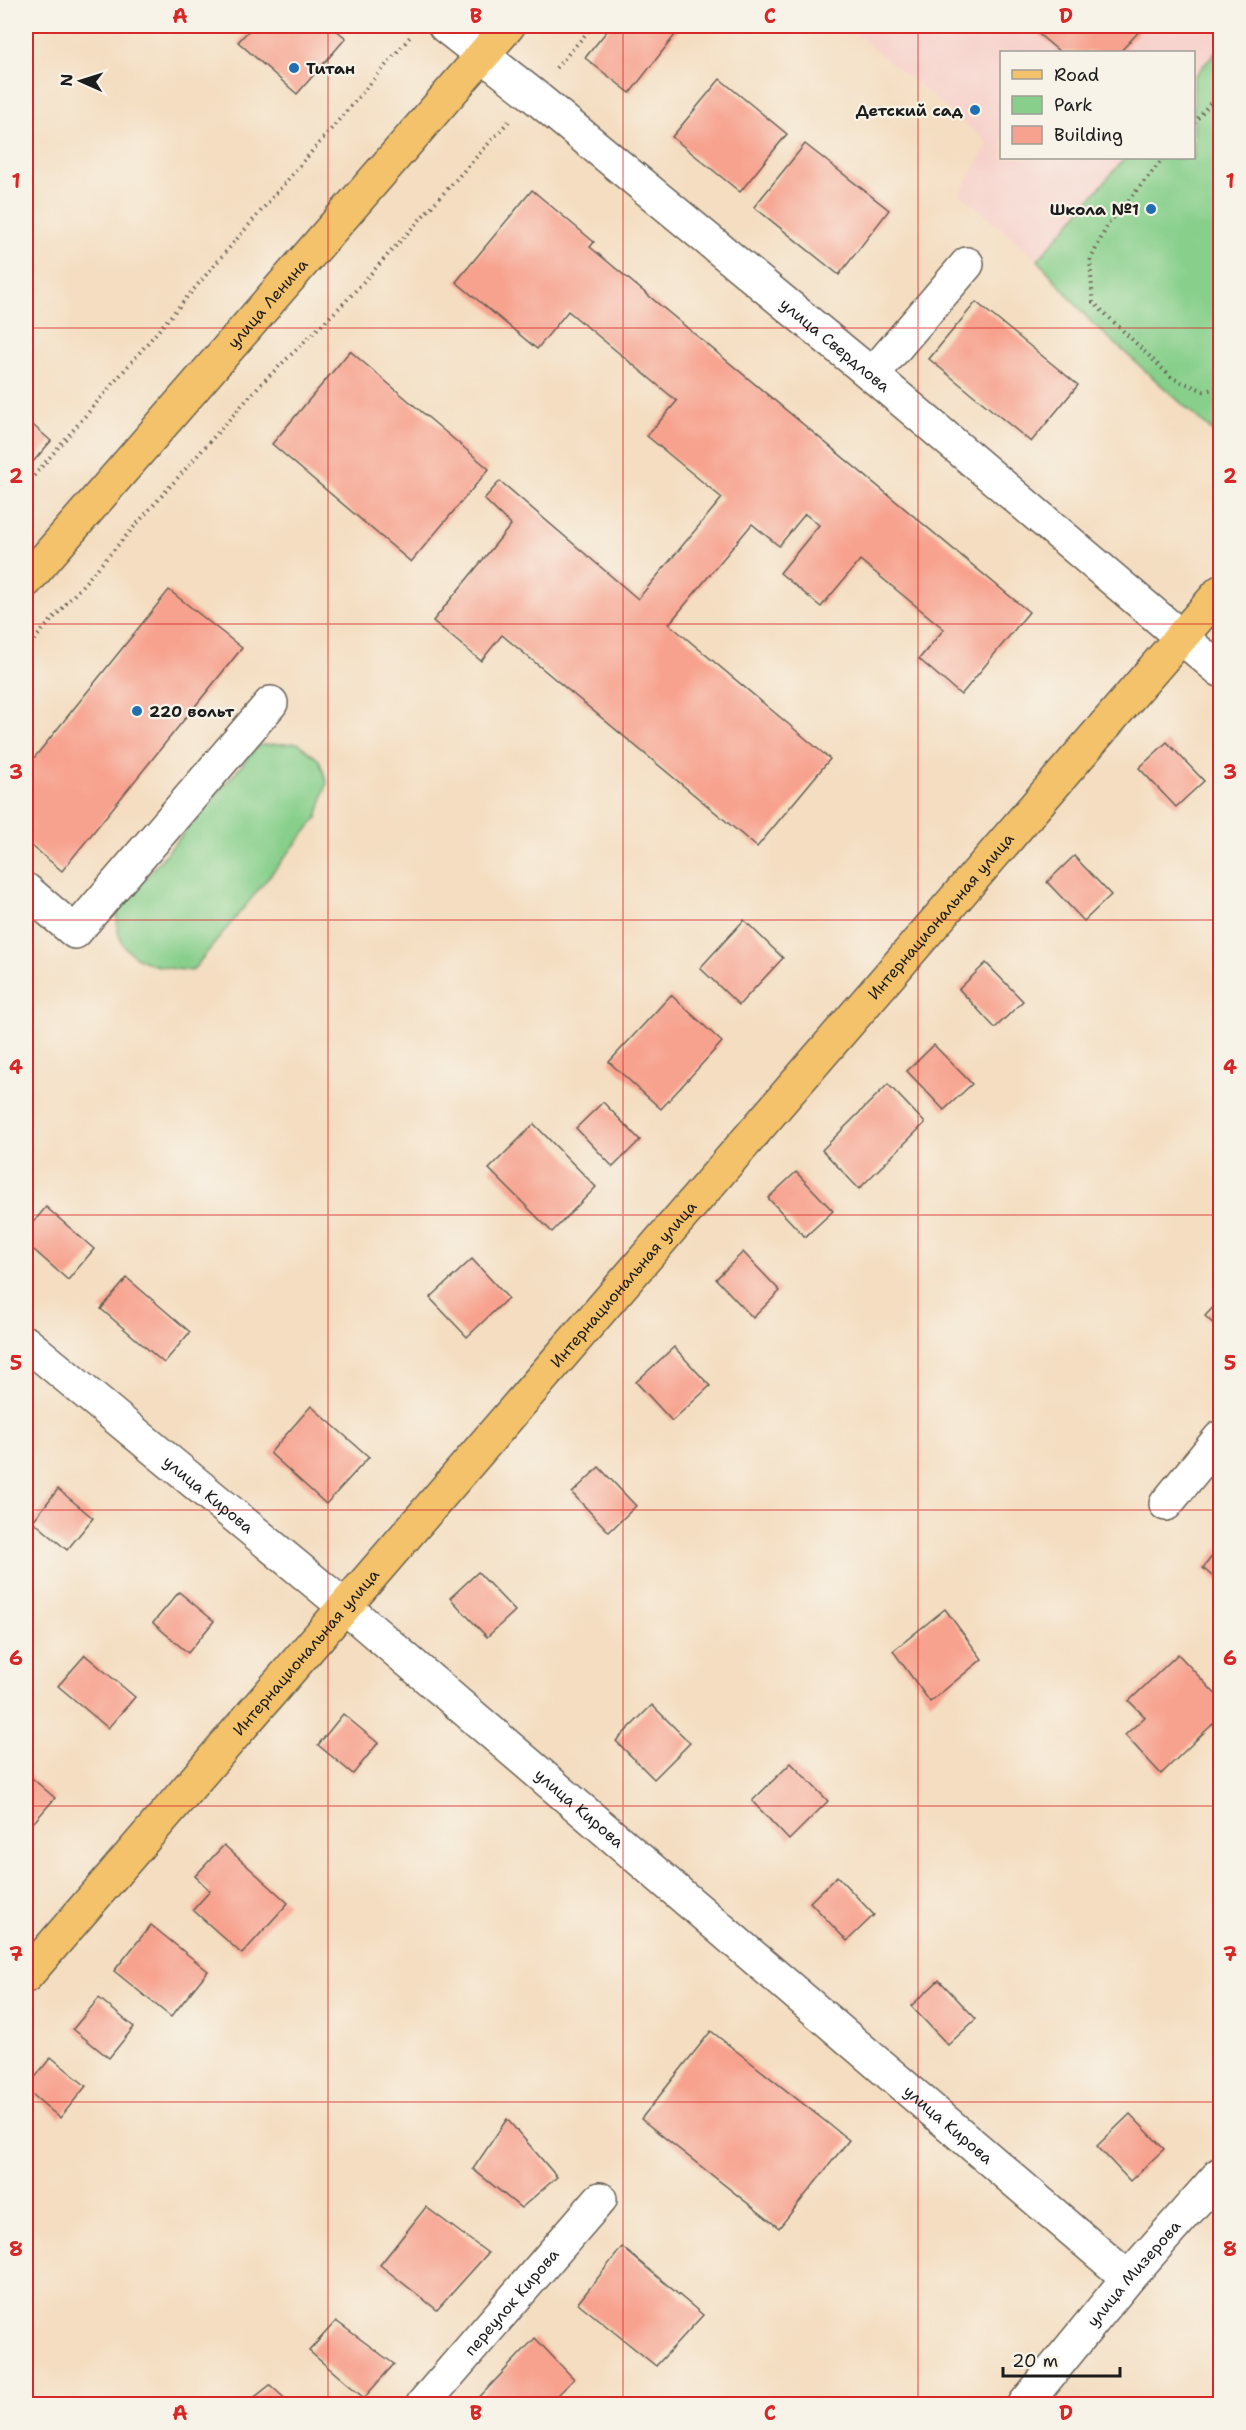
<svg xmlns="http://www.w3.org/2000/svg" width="1246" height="2430" viewBox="0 0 1246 2430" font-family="'Shantell Sans',sans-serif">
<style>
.built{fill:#f7d0ca;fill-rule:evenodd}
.green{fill:#87cf8b;stroke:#527654;stroke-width:1.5}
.building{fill:#f7a28e}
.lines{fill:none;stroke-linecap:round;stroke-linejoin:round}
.minor-casing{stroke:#686055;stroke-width:36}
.major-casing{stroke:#686055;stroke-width:36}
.path{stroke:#686055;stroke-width:4;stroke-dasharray:1.5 4.5;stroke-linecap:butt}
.minor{stroke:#fff;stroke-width:33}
.major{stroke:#f3c26a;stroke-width:33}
.grid{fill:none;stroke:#d62828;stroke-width:1.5;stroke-opacity:0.55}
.poi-dot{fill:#1f6fb2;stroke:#f7f3e8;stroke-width:2}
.labels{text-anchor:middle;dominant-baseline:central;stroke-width:4.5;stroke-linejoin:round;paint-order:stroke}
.poi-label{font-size:16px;font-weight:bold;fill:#1c1c1c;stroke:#f7f3e8;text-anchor:start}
.street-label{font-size:16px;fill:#1c1c1c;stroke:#f7f3e8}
.neatline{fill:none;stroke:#d62828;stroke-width:2}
.grid-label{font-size:20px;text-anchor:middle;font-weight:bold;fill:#d62828}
</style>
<rect width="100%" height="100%" fill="#f7f3e8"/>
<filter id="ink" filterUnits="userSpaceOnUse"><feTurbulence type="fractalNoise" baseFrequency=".0167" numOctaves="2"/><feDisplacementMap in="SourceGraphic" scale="12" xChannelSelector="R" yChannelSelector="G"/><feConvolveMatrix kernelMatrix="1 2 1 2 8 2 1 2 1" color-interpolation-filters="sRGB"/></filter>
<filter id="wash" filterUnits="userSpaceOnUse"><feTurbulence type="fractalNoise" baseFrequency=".008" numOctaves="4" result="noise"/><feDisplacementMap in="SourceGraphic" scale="24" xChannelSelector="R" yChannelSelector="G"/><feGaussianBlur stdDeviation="1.35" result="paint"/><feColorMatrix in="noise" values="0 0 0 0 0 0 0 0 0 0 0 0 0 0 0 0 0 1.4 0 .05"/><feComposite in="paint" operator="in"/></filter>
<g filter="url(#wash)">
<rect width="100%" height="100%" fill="#f4ddc0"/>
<path class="built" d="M846 26H1220V438L1090 321 1038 260 960 193 989 143ZM1002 52H1194V158H1002Z"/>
<g class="green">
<path d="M1220 46V438L1090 321 1038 260 1125 158H1194V77Z"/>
<path d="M298 743 319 760 327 782 317 818 192 971C166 968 128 965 119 935 117 928 117 919 117 911L259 745Z"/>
</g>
<g id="blocks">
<g class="building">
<path d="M253 26H331L346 38 297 94 238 42Z"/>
<path d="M611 26H682L630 93 585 58Z"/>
<path d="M1029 26H1144L1120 52H1060Z"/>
<path d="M720 79 787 134 740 192 672 137Z"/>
<path d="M805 144 889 210 839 275 754 207Z"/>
<path d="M532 190 594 242 590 247 1029 612 961 695 919 659 944 629 860 560 821 607 780 573 819 525 805 514 779 546 752 524 669 624 830 759 757 847 502 635 481 661 433 621 511 525 484 499 500 481 638 599 722 498 647 436 677 401 568 311 537 349 456 282Z"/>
<path d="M976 302 1078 385 1031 442 929 359Z"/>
<path d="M350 351 489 469 411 562 272 444Z"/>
<path d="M26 419 51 441 26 470Z"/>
<path d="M169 590 242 648 62 871 26 841V768Z"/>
<path d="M1167 742 1204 781 1176 807 1139 768Z"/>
<path d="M1074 856 1111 895 1084 921 1047 882Z"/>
<path d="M744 920 783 958 739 1005 700 968Z"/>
<path d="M986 963 1023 1001 995 1028 959 989Z"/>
<path d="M671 995 722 1042 661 1109 609 1062Z"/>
<path d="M934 1045 972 1084 944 1110 907 1071Z"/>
<path d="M888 1084 925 1123 859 1189 822 1150Z"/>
<path d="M603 1102 640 1140 613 1167 576 1128Z"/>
<path d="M534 1124 596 1187 552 1232 489 1169Z"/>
<path d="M796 1172 833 1211 805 1237 768 1198Z"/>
<path d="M46 1207 94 1249 68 1280 26 1243V1231Z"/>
<path d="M743 1252 780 1291 753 1318 716 1279Z"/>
<path d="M472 1259 508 1298 467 1337 430 1298Z"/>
<path d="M127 1278 190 1332 164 1363 101 1309Z"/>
<path d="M1220 1300V1330L1205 1316Z"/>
<path d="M674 1347 710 1386 672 1421 636 1382Z"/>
<path d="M311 1406 369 1457 326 1504 270 1453Z"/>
<path d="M599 1467 636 1506 609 1532 572 1493Z"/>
<path d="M58 1489 93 1518 67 1550 33 1521Z"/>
<path d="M1220 1546V1583L1203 1568Z"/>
<path d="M478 1572 515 1611 487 1637 450 1598Z"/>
<path d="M179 1592 214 1621 188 1653 153 1623Z"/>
<path d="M945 1609 982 1659 930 1702 893 1651Z"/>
<path d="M1178 1654 1220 1699V1717L1161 1774 1125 1735 1145 1717 1129 1701Z"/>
<path d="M85 1655 135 1697 108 1728 58 1686Z"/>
<path d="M652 1705 690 1743 654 1779 616 1741Z"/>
<path d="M343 1714 378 1743 353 1774 318 1745Z"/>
<path d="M791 1763 828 1801 789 1840 752 1801Z"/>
<path d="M26 1773 55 1798 28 1829 26 1827Z"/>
<path d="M224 1845 288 1903 242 1954 193 1910 210 1891 195 1876Z"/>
<path d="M837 1876 874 1915 847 1941 810 1902Z"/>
<path d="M151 1925 208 1971 171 2017 114 1971Z"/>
<path d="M939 1980 976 2019 948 2045 911 2006Z"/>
<path d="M99 1998 134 2027 109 2058 73 2029Z"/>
<path d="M711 2031 849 2140 779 2228 641 2119Z"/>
<path d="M51 2057 86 2086 60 2118 26 2089Z"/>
<path d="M1130 2114 1164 2149 1130 2181 1097 2146Z"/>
<path d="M507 2119 557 2177 521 2208 473 2169Z"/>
<path d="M426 2207 488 2253 437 2310 380 2265Z"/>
<path d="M622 2247 703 2315 656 2366 578 2303Z"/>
<path d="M336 2321 394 2364 364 2398 309 2351Z"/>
<path d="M535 2338 574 2379 549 2404H473Z"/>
<path d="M270 2385 291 2404H246Z"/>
</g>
</g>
</g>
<g filter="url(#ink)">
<use href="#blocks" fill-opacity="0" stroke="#686055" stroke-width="1.5"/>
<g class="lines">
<g class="minor-casing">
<g id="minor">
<path id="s1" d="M445 26 533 95 872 375 1220 670"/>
<path d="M872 375 967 264"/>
<path d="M26 890 75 932 271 703"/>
<path id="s2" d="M26 1343 344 1606 1128 2278"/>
<path d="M1166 1504 1220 1438"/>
<path id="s3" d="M423 2404 600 2199"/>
<path id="s4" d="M1025 2404 1128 2278 1220 2174"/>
</g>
</g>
<g class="major-casing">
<g id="major">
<path id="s5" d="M26 581 508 26"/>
<path id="s6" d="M26 1976 1220 592"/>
</g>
</g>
<g class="path">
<path d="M556 68 593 26"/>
<path d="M1194 123 1220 91"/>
<path d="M1164 158 1108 224 1090 261 1093 302 1172 378 1204 391 1220 388"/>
<path d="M26 485 410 37"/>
<path d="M26 649 259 386 346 301 509 121"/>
</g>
<use href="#minor" class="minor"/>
<use href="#major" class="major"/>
</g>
</g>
<path class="grid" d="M328 26V2404M623 26V2404M918 26V2404M26 328H1220M26 624H1220M26 920H1220M26 1215H1220M26 1510H1220M26 1806H1220M26 2102H1220"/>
<g class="poi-dot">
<circle cx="294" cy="68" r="6"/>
<circle cx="975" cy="110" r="6"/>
<circle cx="1151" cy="209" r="6"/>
<circle cx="137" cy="711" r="6"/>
</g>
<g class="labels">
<g class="poi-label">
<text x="306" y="68">Титан</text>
<text x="963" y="110" text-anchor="end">Детский сад</text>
<text x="1139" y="209" text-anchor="end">Школа №1</text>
<text x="149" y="711">220 вольт</text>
</g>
<g class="street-label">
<text stroke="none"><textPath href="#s5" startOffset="368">улица Ленина</textPath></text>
<text stroke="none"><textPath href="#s1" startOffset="504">улица Свердлова</textPath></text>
<text stroke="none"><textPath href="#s6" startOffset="1400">Интернациональная улица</textPath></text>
<text stroke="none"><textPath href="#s6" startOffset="914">Интернациональная улица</textPath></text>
<text stroke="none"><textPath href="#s2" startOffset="237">улица Кирова</textPath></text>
<text stroke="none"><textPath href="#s6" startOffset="428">Интернациональная улица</textPath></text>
<text stroke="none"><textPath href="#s2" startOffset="723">улица Кирова</textPath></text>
<text stroke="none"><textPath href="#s2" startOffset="1209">улица Кирова</textPath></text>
<text stroke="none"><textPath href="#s4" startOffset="170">улица Мизерова</textPath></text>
<text stroke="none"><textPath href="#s3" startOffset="135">переулок Кирова</textPath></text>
</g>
</g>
<rect width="1246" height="2430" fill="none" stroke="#f7f3e8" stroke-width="66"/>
<rect x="1000" y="51" width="195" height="108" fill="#f7f3e8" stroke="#9f9d96" stroke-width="1.5"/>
<rect x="1012" y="70" width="30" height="9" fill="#f3c26a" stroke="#9f9d96" stroke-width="1.5"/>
<text x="1054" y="81" font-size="18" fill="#1c1c1c">Road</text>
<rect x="1012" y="96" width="30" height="18" fill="#87cf8b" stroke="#9f9d96" stroke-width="1.5"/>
<text x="1054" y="111" font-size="18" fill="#1c1c1c">Park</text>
<rect x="1012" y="126" width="30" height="18" fill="#f7a28e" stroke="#9f9d96" stroke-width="1.5"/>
<text x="1054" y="141" font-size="18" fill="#1c1c1c">Building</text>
<g transform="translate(81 81) rotate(273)" stroke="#f7f3e8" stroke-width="4.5" paint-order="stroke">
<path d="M0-4.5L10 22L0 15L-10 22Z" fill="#1c1c1c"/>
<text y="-9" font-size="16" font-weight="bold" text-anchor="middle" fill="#1c1c1c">N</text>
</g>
<path d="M1003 2367v9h117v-9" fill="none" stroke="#1c1c1c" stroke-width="3"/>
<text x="1012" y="2367" font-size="18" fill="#1c1c1c" stroke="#f7f3e8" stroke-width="4.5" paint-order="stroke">20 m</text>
<rect x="33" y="33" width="1180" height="2364" class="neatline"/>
<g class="grid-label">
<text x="180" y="23">A</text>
<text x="476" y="23">B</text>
<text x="770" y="23">C</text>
<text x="1066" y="23">D</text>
<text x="16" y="188">1</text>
<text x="1230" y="188">1</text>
<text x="16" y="483">2</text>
<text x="1230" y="483">2</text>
<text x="16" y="779">3</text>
<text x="1230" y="779">3</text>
<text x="16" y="1074">4</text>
<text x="1230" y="1074">4</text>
<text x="16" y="1370">5</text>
<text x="1230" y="1370">5</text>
<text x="16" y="1665">6</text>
<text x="1230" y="1665">6</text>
<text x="16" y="1961">7</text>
<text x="1230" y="1961">7</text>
<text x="16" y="2256">8</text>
<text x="1230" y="2256">8</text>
<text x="180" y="2420">A</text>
<text x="476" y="2420">B</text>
<text x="770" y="2420">C</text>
<text x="1066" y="2420">D</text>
</g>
</svg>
